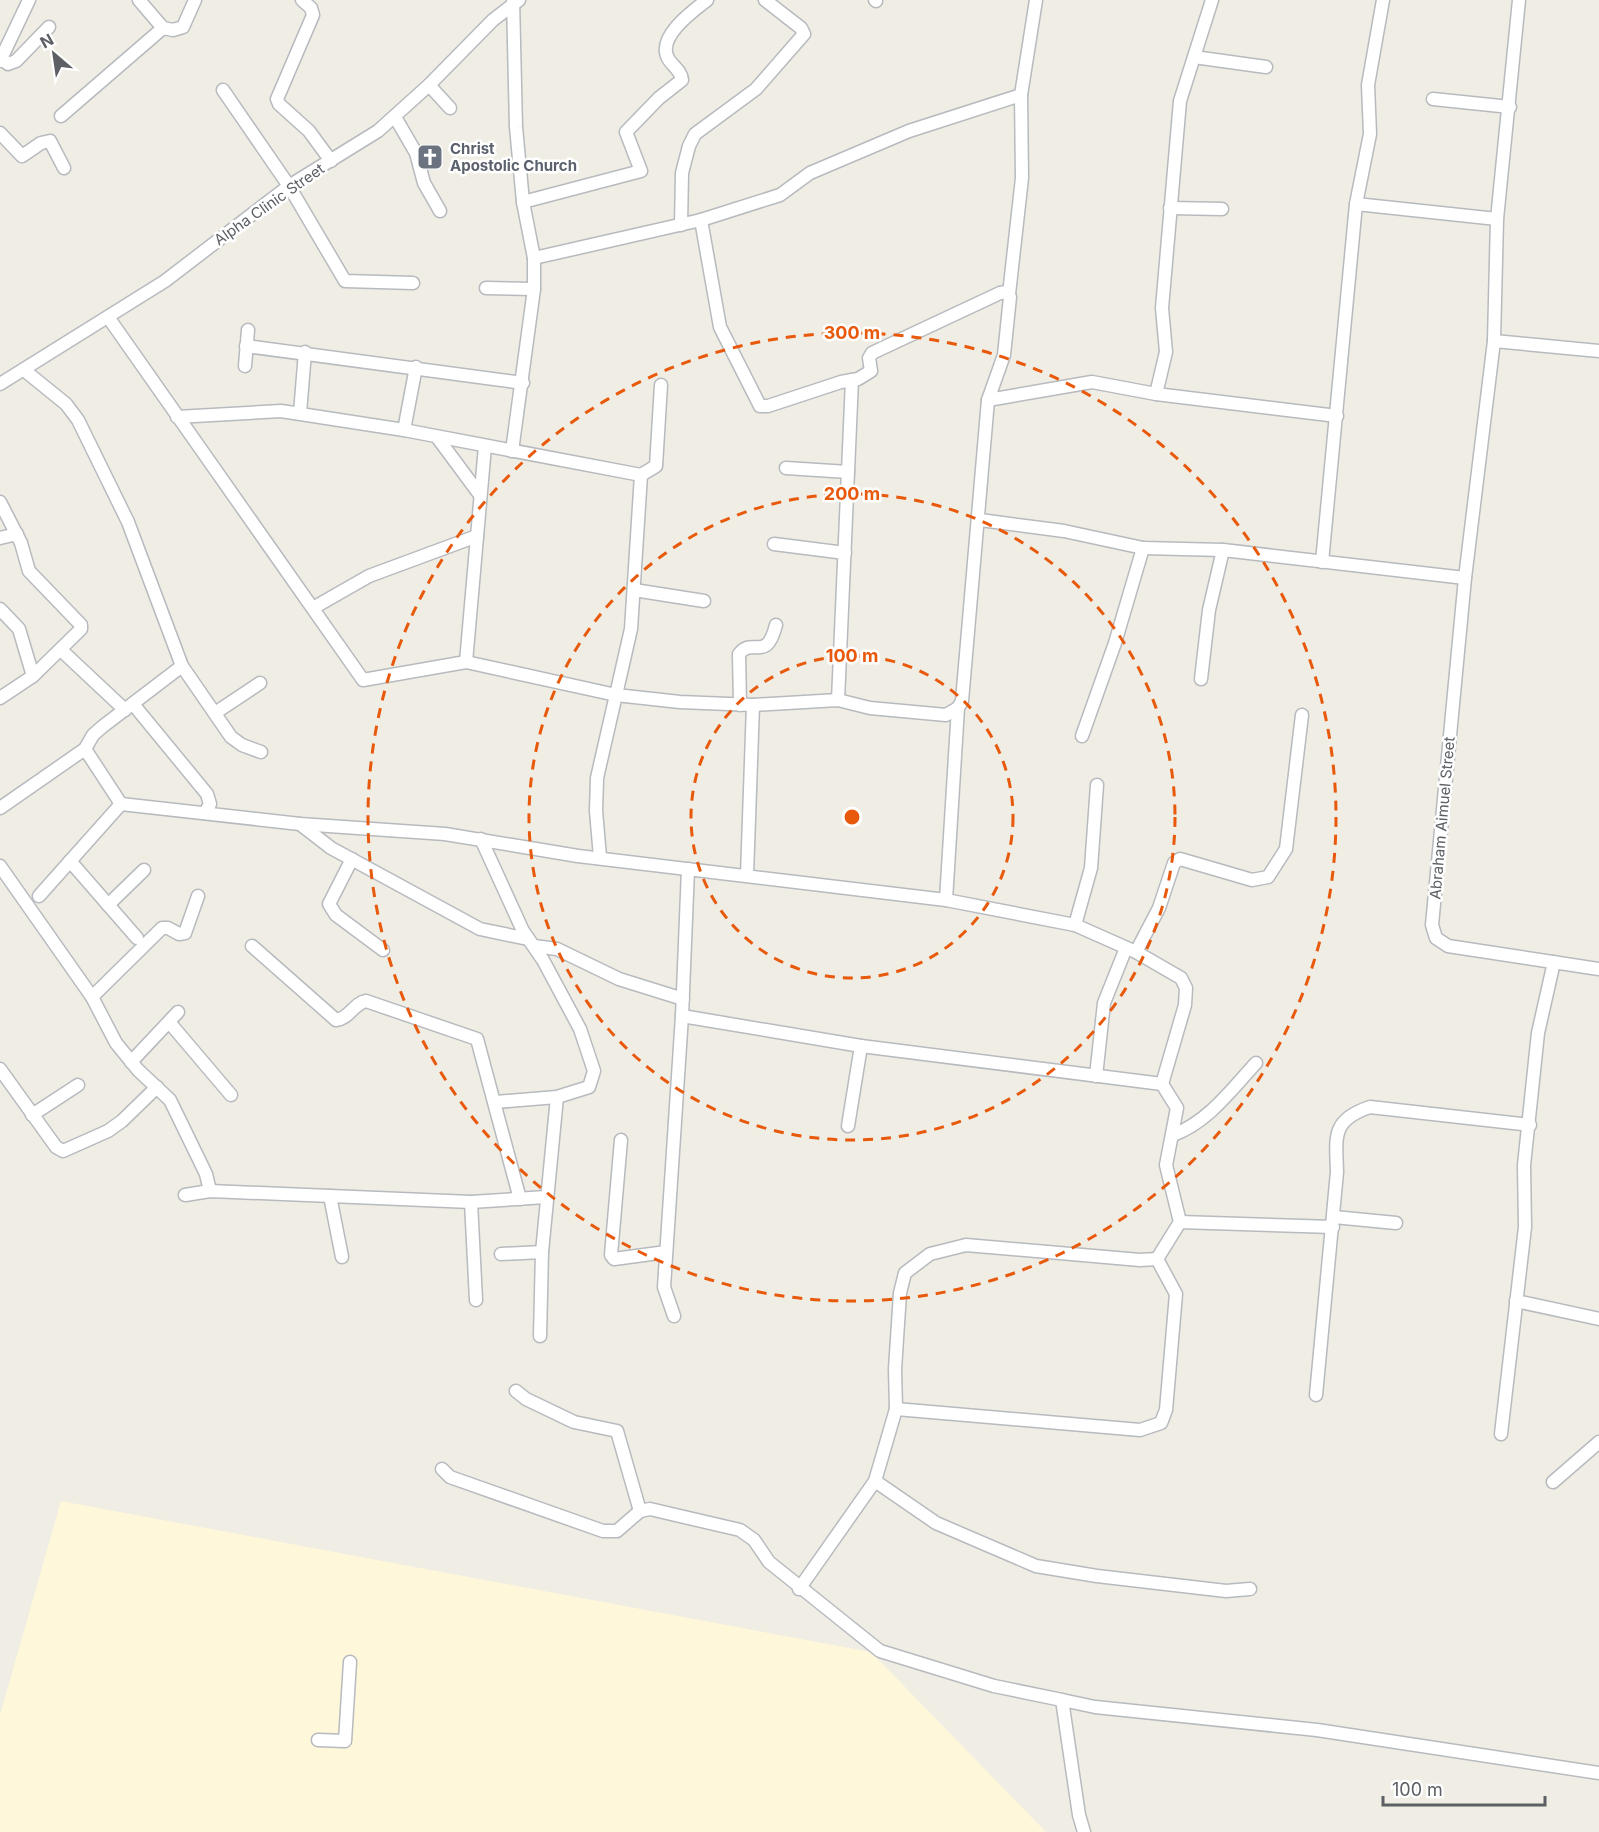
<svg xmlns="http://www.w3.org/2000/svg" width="1599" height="1832" viewBox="0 0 1599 1832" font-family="Inter,sans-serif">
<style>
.commercial{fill:#fef7da}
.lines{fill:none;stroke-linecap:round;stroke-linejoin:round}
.minor-casing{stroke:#b7babe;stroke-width:15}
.minor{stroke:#fff;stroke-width:12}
.ring{fill:none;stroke:#e8590c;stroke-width:3;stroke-dasharray:10 8}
.labels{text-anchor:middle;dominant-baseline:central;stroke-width:5;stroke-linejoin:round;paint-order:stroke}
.worship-label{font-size:15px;font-weight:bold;fill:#5b616d;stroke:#fff;text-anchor:start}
.street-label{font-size:15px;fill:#5c6065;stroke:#fff}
.centre{fill:#e8590c;stroke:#fff;stroke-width:3}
.ring-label{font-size:18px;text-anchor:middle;font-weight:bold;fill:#e8590c;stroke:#fff;stroke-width:5;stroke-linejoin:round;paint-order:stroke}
</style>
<rect width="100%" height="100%" fill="#efede4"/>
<path class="commercial" d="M61 1501 871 1652 1046 1832H0V1715Z"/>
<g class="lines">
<g class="minor-casing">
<g id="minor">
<path d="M139 0 163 28 173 30 183 27 195 0"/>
<path d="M302 0 311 8 313 15 277 99 279 104 309 131 331 161"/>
<path d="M875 0 876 1"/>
<path d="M1519 0 1497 219 1494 341 1465 578 1432 925 1436 938 1448 946 1599 969"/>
<path d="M1194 57 1266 67"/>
<path d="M1 58 8 64 16 61 49 27"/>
<path d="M0 61 29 0"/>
<path d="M429 85 450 108"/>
<path d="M223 90 289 186 345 281 413 283"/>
<path d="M1433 99 1510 107"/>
<path d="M61 116 163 28"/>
<path d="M395 117 416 153 424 183 440 211"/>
<path d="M0 133 22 156 41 143 50 141 64 168"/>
<path d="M523 202 641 171 626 132 659 98 682 80C681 69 670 65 667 56 659 35 693 11 707 0"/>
<path d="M1356 204 1497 219"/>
<path d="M1170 208 1222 209"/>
<path d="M701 220 720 327 760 406H768L841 382 858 379 871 371 869 358 872 353 1000 293 1006 292 1010 297 1004 355 988 400 962 701 958 708 946 900"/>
<path d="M681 225 682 173 689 146 695 134 756 89 804 34 801 28 765 0"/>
<path d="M534 258 701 220 780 195 810 173 909 131 1021 95"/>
<path d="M486 288 534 289"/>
<path d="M1009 294 1022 178 1021 95 1036 0"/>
<path d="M108 317 363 680 466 662 616 695 680 702 753 705 838 700 870 708 946 715 958 708"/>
<path d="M1494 341 1599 351"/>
<path d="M246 346 523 383"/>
<path d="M245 366 248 330"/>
<path d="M24 370 66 404 78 420 128 522 182 666 231 737 242 745 261 752"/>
<path d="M0 384 165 281 289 186 378 131 429 85 493 20 519 0"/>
<path d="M1156 394 1337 416"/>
<path d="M988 400 1092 382 1156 394 1166 352 1162 308 1180 101 1212 0"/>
<path d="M300 413 305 352"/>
<path d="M177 417 281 411 404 430 641 475 656 466 661 385"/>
<path d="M404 430 416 367"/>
<path d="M437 437 480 495"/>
<path d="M512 451 534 289V258L523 202 516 127 513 0"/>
<path d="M786 468 848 472"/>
<path d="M0 502 21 543 29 571 81 625V629L33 676 0 698"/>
<path d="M980 520 1064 531 1143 548 1223 550 1465 578"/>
<path d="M0 538 17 534"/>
<path d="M774 544 845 553"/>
<path d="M1322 562 1356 204 1370 134 1368 85 1383 0"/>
<path d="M634 590 704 601"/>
<path d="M313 608 369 576 477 536"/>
<path d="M0 609 19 629 33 676"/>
<path d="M61 650 125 710"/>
<path d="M466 662 485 446"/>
<path d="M1201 679 1209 610 1223 550"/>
<path d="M838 700 852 380"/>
<path d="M133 704 207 794 210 804 205 813"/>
<path d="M740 705 739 654C753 636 766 664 776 625"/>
<path d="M215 713 260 683"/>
<path d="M1082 736 1115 643 1143 548"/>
<path d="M85 749 121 804"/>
<path d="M121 804 300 824 445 834 578 856 946 900 1075 925 1136 952 1181 978 1186 988 1185 1005 1162 1084"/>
<path d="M0 808 85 749 93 735 102 727 182 666"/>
<path d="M300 824 331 848 480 929 528 939"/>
<path d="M481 839 523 931 543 960 580 1029 594 1071 589 1087 557 1097 496 1102"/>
<path d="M600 857 596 811 597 778 631 629 641 475"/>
<path d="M352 859 329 904 336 915 383 950"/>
<path d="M70 861 137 938"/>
<path d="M0 866 92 997 116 1043 138 1070 170 1100 206 1174 210 1191"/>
<path d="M747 875 753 705"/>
<path d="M39 896 121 804"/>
<path d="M108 905 144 870"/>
<path d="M1075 925 1091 868 1097 785"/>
<path d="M252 946 336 1020C349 1019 354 1003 366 1001L477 1039 520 1199"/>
<path d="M534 946 557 949 619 979 683 999"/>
<path d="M1136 952 1159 908 1174 863 1180 859 1252 880 1268 877 1286 849 1302 715"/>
<path d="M92 997 162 928H168L179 934 185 933 198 896"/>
<path d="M682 1016 861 1046 1162 1084 1177 1108 1166 1165 1180 1222"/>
<path d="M169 1022 231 1095"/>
<path d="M131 1062 178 1012"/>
<path d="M0 1069 56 1147 63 1151 108 1131 122 1121 157 1087"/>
<path d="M1096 1076 1104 1003 1126 948"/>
<path d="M32 1115 78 1085"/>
<path d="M848 1126 861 1046"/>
<path d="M1173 1135C1208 1122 1231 1090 1256 1063"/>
<path d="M621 1140 611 1255 614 1259 666 1252"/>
<path d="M185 1195 210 1191 471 1202 546 1197"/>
<path d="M330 1196 342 1257"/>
<path d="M471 1202 476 1300"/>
<path d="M1334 1217 1396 1223"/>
<path d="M501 1254 542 1252"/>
<path d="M1157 1259 1180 1222 1333 1227"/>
<path d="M1516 1301 1599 1319"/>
<path d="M674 1316 664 1287 682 1016 688 869"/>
<path d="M540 1336 542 1252 557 1097"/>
<path d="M516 1391 526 1399 574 1422 617 1431 640 1511"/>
<path d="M1316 1395 1337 1172C1336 1137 1331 1120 1370 1107L1530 1125"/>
<path d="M896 1409 1140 1430 1161 1423 1166 1410 1176 1294 1157 1259"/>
<path d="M1501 1434 1525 1227 1524 1165 1538 1033 1554 962"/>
<path d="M442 1469 450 1477 603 1531H617L640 1511 650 1509 740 1530 754 1540 769 1562 880 1651 994 1686 1062 1700"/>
<path d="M875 1481 896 1409 895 1369 900 1293 905 1273 930 1254 966 1245 1140 1260 1157 1259"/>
<path d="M1553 1482 1599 1442"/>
<path d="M799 1589 875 1481 936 1523 1036 1566 1097 1576 1226 1591 1250 1589"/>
<path d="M318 1740 345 1741 350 1662"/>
<path d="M1084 1832 1079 1815 1062 1700 1095 1707 1317 1730 1599 1773"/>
</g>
</g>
<use href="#minor" class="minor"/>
</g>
<g class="ring">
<circle cx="852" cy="817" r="161"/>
<circle cx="852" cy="817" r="323"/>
<circle cx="852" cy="817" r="484"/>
</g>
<defs>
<g id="church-square" transform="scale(1.35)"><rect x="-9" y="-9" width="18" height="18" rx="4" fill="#6b7280" stroke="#fff"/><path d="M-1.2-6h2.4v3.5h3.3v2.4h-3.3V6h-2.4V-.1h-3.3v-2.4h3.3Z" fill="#fff"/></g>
</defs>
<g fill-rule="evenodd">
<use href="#church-square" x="430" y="157"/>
</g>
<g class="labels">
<g class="worship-label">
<text x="450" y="148">Christ<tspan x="450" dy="17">Apostolic Church</tspan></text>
</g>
<g class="street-label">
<text transform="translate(269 204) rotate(-35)">Alpha Clinic Street</text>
<text transform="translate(1442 818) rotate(-85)">Abraham Aimuel Street</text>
</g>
</g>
<circle cx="852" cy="817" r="9" class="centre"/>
<g class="ring-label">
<text x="852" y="339">300 m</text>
<text x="852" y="500">200 m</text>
<text x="852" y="662">100 m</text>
</g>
<g transform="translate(54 54) rotate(331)" stroke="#ffffff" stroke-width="4.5" paint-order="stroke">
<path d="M0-4.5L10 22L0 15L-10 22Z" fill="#5c6065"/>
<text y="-9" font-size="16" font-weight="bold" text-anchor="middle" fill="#5c6065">N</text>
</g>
<path d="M1383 1796v9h162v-9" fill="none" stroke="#5c6065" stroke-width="3"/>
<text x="1392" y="1796" font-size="18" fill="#5c6065" stroke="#ffffff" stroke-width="4.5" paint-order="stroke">100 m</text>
</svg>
